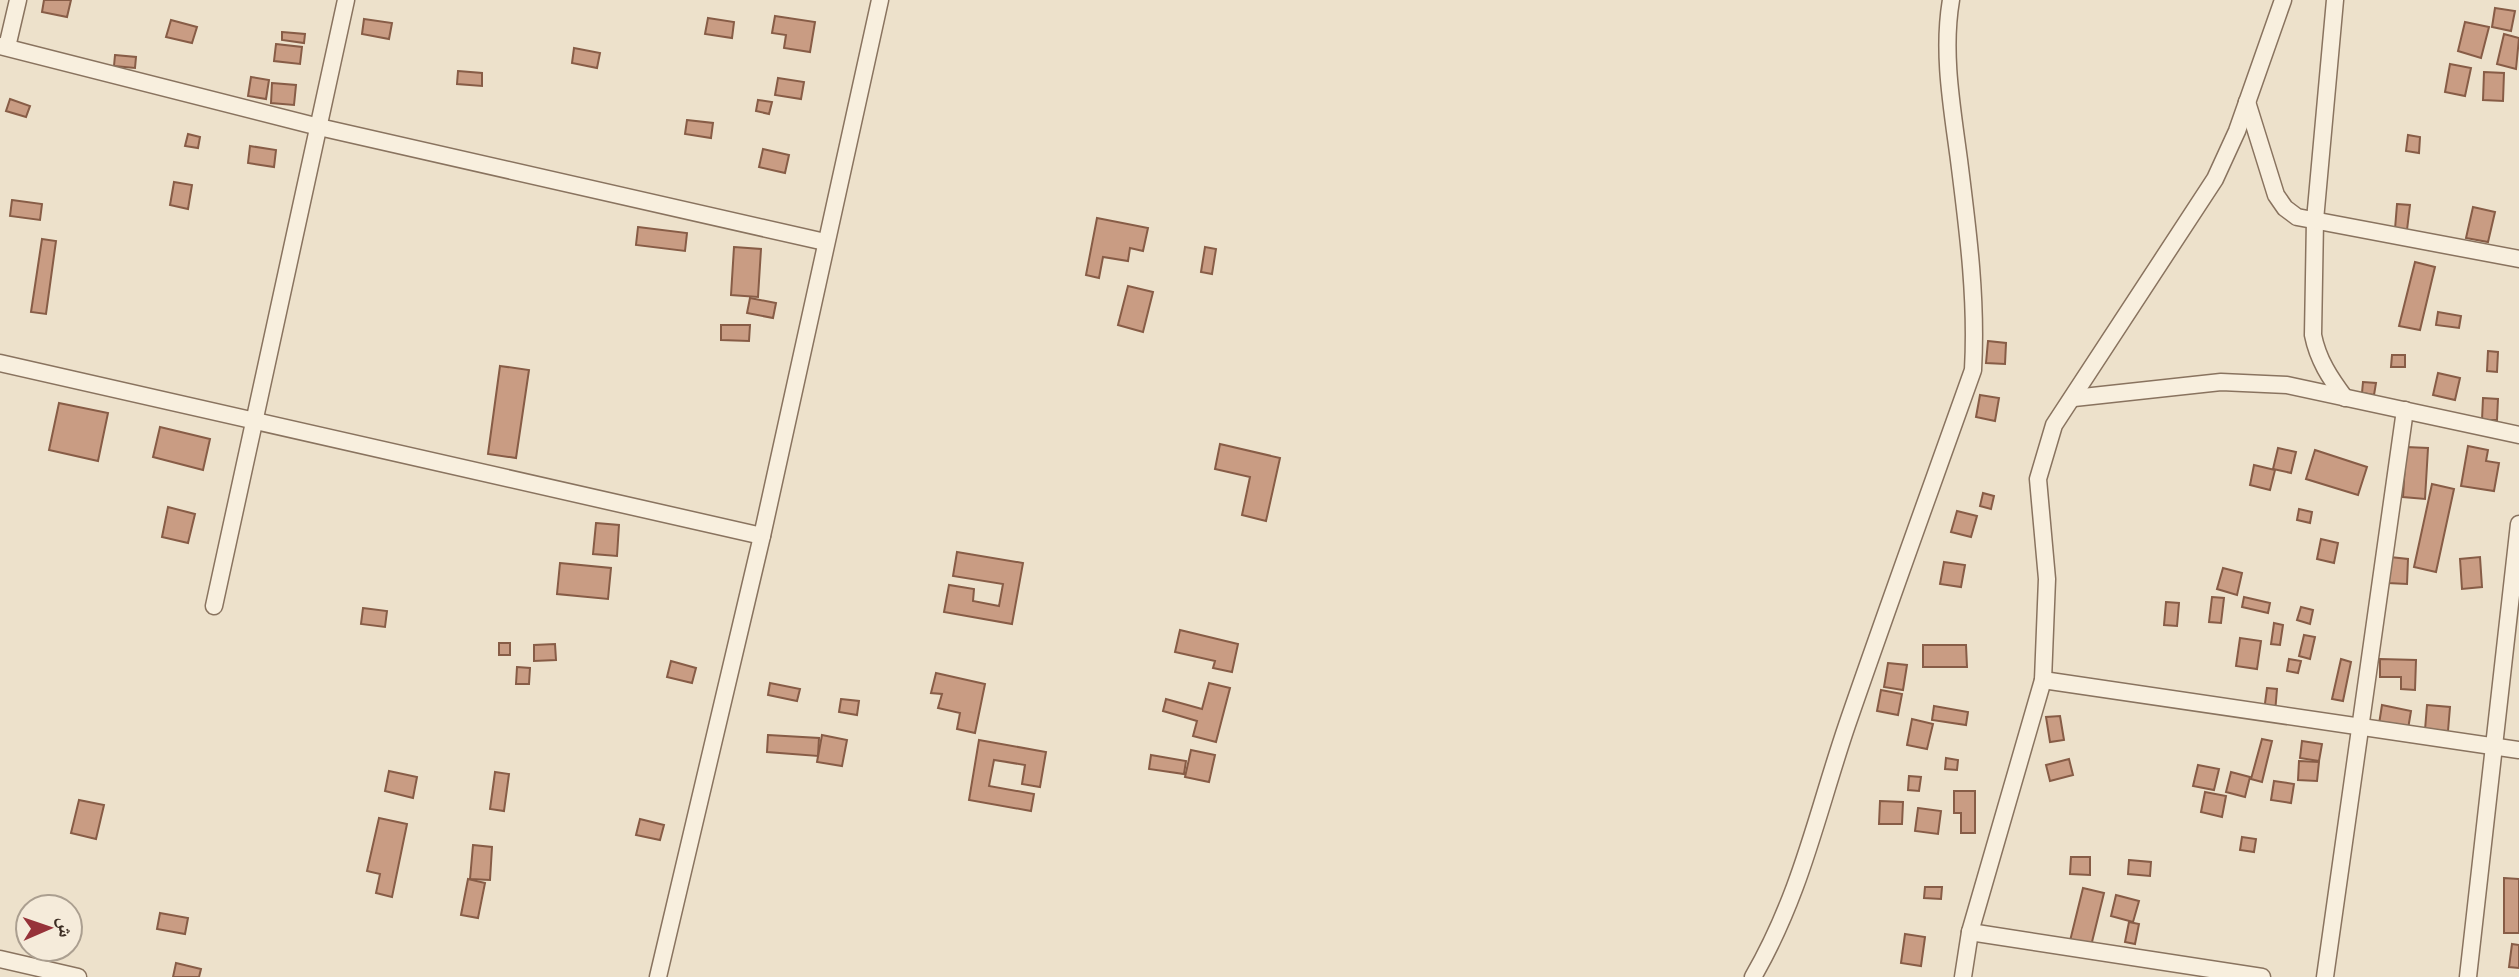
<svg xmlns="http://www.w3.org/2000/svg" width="2519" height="977" viewBox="0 0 2519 977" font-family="Merriweather,'Noto Naskh Arabic',serif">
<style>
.building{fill:#c99c83;stroke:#875c46;stroke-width:2}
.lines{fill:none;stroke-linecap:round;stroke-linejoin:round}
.street-casing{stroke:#89735f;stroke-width:19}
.street{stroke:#f8efde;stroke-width:16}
</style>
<rect width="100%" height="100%" fill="#ede1cb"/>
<g class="building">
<path d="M44 0H71L67 17 42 12Z"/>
<path d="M2495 8 2515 11 2511 31 2492 27Z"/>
<path d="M775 16 815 22 810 52 784 48 786 35 772 33Z"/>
<path d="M708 18 734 22 732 38 705 34Z"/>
<path d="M364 19 392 23 389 39 362 34Z"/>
<path d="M171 20 197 27 192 43 166 37Z"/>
<path d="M2465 22 2489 27 2481 58 2458 51Z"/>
<path d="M282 32 305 34 304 43 282 40Z"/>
<path d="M2504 34 2519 38 2516 69 2497 64Z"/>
<path d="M276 44 302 47 300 64 274 61Z"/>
<path d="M574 48 600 53 597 68 572 63Z"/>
<path d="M115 55 136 57 135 68 114 66Z"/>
<path d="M2450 64 2471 68 2465 96 2445 92Z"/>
<path d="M458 71 482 73V86L457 84Z"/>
<path d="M2484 72 2504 73 2503 101 2483 100Z"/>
<path d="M251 77 269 80 266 99 248 96Z"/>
<path d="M778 78 804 82 801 99 775 95Z"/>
<path d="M272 83 296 85 294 105 271 103Z"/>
<path d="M10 99 30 106 26 117 6 111Z"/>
<path d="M758 100 772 102 769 114 756 111Z"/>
<path d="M687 120 713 123 711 138 685 134Z"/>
<path d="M188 134 200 137 198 148 185 146Z"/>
<path d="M2408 135 2420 137 2419 153 2406 151Z"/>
<path d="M250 146 276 150 274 167 248 163Z"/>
<path d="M763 149 789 155 785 173 759 167Z"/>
<path d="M174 182 192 185 188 209 170 205Z"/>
<path d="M12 200 42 204 40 220 10 216Z"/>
<path d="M2397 204 2410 205 2407 230 2395 229Z"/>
<path d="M2473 207 2495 212 2488 242 2466 238Z"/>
<path d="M1097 218 1148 228 1143 251 1130 248 1128 261 1103 257 1099 278 1086 275Z"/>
<path d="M638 227 687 233 685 251 636 245Z"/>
<path d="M42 239 56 241 46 314 31 312Z"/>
<path d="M734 247 761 249 758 297 731 295Z"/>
<path d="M1205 247 1216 249 1212 274 1201 272Z"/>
<path d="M2415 262 2435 267 2420 330 2399 326Z"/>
<path d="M1128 286 1153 292 1143 332 1118 325Z"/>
<path d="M750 298 776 303 773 318 747 313Z"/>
<path d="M2438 312 2461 316 2459 328 2436 325Z"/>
<path d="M721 325H750L749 341 721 340Z"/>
<path d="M1988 341 2006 343 2005 364 1986 363Z"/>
<path d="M2488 351 2498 352 2497 372 2487 371Z"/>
<path d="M2392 355H2405V367H2391Z"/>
<path d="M500 366 529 370 516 458 488 454Z"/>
<path d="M2438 373 2460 378 2455 400 2433 395Z"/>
<path d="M2363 382 2376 383 2374 395 2362 393Z"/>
<path d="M1980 395 1999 398 1995 421 1976 417Z"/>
<path d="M2483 398 2498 399 2497 420H2482Z"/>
<path d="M59 403 108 413 98 461 49 450Z"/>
<path d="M160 427 210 439 203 470 153 457Z"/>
<path d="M1220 444 1280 458 1266 521 1242 515 1250 477 1215 469Z"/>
<path d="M2468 446 2488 450 2486 461 2499 463 2494 491 2461 486Z"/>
<path d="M2406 447 2428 448 2425 499 2403 497Z"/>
<path d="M2278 448 2296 452 2291 473 2273 469Z"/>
<path d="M2315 450 2367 467 2358 495 2306 479Z"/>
<path d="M2254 465 2275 470 2270 490 2250 485Z"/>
<path d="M2432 484 2454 489 2436 572 2414 567Z"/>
<path d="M1983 493 1994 496 1991 509 1980 506Z"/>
<path d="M168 507 195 514 188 543 162 537Z"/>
<path d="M2299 509 2312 512 2310 523 2297 520Z"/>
<path d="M1957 511 1977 516 1971 537 1951 532Z"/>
<path d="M596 523 619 525 617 556 593 554Z"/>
<path d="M2321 539 2338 543 2334 563 2317 559Z"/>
<path d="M957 552 1023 563 1012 624 944 612 949 585 974 589 973 601 999 606 1003 584 953 576Z"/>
<path d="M2390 557 2408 559 2407 584 2388 583Z"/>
<path d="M2480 557 2482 587 2462 589 2460 559Z"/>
<path d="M1944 562 1965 565 1961 587 1940 584Z"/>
<path d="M560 563 611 568 608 599 557 594Z"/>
<path d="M2223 568 2242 573 2237 595 2217 589Z"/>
<path d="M2212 597 2224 598 2221 623 2209 622Z"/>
<path d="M2244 597 2270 603 2268 613 2242 607Z"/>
<path d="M2166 602 2179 603 2177 626 2164 625Z"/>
<path d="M2301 607 2313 610 2310 624 2297 620Z"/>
<path d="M363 608 387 611 385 627 361 624Z"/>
<path d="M2274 623 2283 625 2280 645 2271 644Z"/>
<path d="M1180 630 1238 644 1232 672 1213 668 1215 661 1175 652Z"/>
<path d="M2304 635 2315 637 2310 659 2299 656Z"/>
<path d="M2240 638 2261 641 2257 669 2236 666Z"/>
<rect x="499" y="643" width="11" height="12"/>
<path d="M555 644 556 660 534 661V645Z"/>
<path d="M1923 645H1966L1967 667H1923Z"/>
<path d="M2289 659 2301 661 2298 673 2287 671Z"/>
<path d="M2341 659 2351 662 2343 701 2332 699Z"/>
<path d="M2380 659 2416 660 2415 690 2401 689V677H2380Z"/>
<path d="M671 661 696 668 692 683 667 677Z"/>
<path d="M1888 663 1907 665 1903 690 1884 687Z"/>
<path d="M517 667 530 668 529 684H516Z"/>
<path d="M936 673 985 684 975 733 957 729 960 713 938 708 942 694 931 693Z"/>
<path d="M770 683 800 689 797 701 768 695Z"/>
<path d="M1209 683 1230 688 1216 742 1193 736 1197 721 1163 711 1166 699 1202 709Z"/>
<path d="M2267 688 2277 689 2275 713 2264 711Z"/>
<path d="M1881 690 1902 694 1898 715 1877 711Z"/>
<path d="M841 699 859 701 857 715 839 712Z"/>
<path d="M2382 705 2411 711 2408 729 2379 724Z"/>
<path d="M2427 705 2450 707 2448 731 2425 730Z"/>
<path d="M1934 706 1968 712 1966 725 1932 720Z"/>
<path d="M2060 716 2064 740 2050 742 2046 717Z"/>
<path d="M1912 719 1933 724 1927 749 1907 745Z"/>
<path d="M768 735 819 738 818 756 767 752Z"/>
<path d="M822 735 847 740 842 766 817 762Z"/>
<path d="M2262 739 2272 741 2262 782 2251 779Z"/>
<path d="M979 740 1046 752 1040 787 1022 784 1025 765 994 760 989 786 1034 794 1031 811 969 800Z"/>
<path d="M2302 741 2322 744 2319 761 2300 758Z"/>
<path d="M1191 750 1215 755 1209 782 1185 777Z"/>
<path d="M1151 755 1186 761 1184 774 1149 769Z"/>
<path d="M1946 758 1958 760 1957 770 1945 769Z"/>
<path d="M2069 759 2073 775 2050 781 2046 765Z"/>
<path d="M2299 761 2319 762 2317 781 2298 780Z"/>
<path d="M2198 765 2219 769 2214 790 2193 786Z"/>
<path d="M389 771 417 777 413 798 385 791Z"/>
<path d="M495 772 509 774 504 811 490 809Z"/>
<path d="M2231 772 2250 777 2245 797 2226 792Z"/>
<path d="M1909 776 1921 777 1919 791 1908 790Z"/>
<path d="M2274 781 2294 784 2291 803 2271 800Z"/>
<path d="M1954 791H1975V833H1961V813H1954Z"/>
<path d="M2205 792 2226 796 2222 817 2201 812Z"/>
<path d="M79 800 104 805 96 839 71 833Z"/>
<path d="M1880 801 1903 802 1902 824H1879Z"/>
<path d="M1918 808 1941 811 1938 834 1915 831Z"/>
<path d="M379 818 407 824 392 897 376 893 380 874 367 871Z"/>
<path d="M640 819 664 825 660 840 636 835Z"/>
<path d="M2242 837 2256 839 2254 852 2240 850Z"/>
<path d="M473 845 492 847 490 880 470 879Z"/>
<path d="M2071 857H2090V875L2070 874Z"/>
<path d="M2129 860 2151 862 2150 876 2128 874Z"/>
<path d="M2504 878 2519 879V933H2504Z"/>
<path d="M468 879 485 883 478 918 461 915Z"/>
<path d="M1925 887H1942L1941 899 1924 898Z"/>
<path d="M2083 888 2104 893 2091 946 2070 941Z"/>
<path d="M2116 895 2139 901 2133 922 2111 916Z"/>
<path d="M160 913 188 918 185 934 157 929Z"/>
<path d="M2129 922 2139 924 2135 944 2125 942Z"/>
<path d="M1905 934 1925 937 1921 966 1901 963Z"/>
<path d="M2512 944 2519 945V968L2509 967Z"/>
<path d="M176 963 201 969 199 977H173Z"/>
</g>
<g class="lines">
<g class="street-casing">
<g id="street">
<path d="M2335 0 2315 220 2313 335C2318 360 2330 378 2345 398"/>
<path d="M0 46 319 127 825 242"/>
<path d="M7 47 18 0"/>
<path d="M2247 102 2276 195 2285 208 2297 217 2519 259"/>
<path d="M0 363 762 536"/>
<path d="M2074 398 2221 382 2287 385 2519 435"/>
<path d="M214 606 346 0"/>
<path d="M2043 680 2519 750"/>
<path d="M1970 932 2262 977"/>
<path d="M0 959 78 977"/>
<path d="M658 977 762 536 880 0"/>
<path d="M1753 977C1801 894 1817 813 1847 725 1888 606 1931 488 1973 370 1977 299 1968 231 1959 160 1952 107 1942 53 1951 0"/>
<path d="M1963 977 1970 932 2043 680 2047 579 2038 479 2054 425 2215 179 2237 131 2283 0"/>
<path d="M2325 977 2405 410"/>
<path d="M2468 977 2519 524"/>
</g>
</g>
<use href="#street" class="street"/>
</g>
<g transform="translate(49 928) rotate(88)"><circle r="33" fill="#f5ebda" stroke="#ab9f90" stroke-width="2"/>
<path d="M0-5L12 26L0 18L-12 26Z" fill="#963239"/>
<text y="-10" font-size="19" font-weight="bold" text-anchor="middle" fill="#3b2c22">ش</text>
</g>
</svg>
